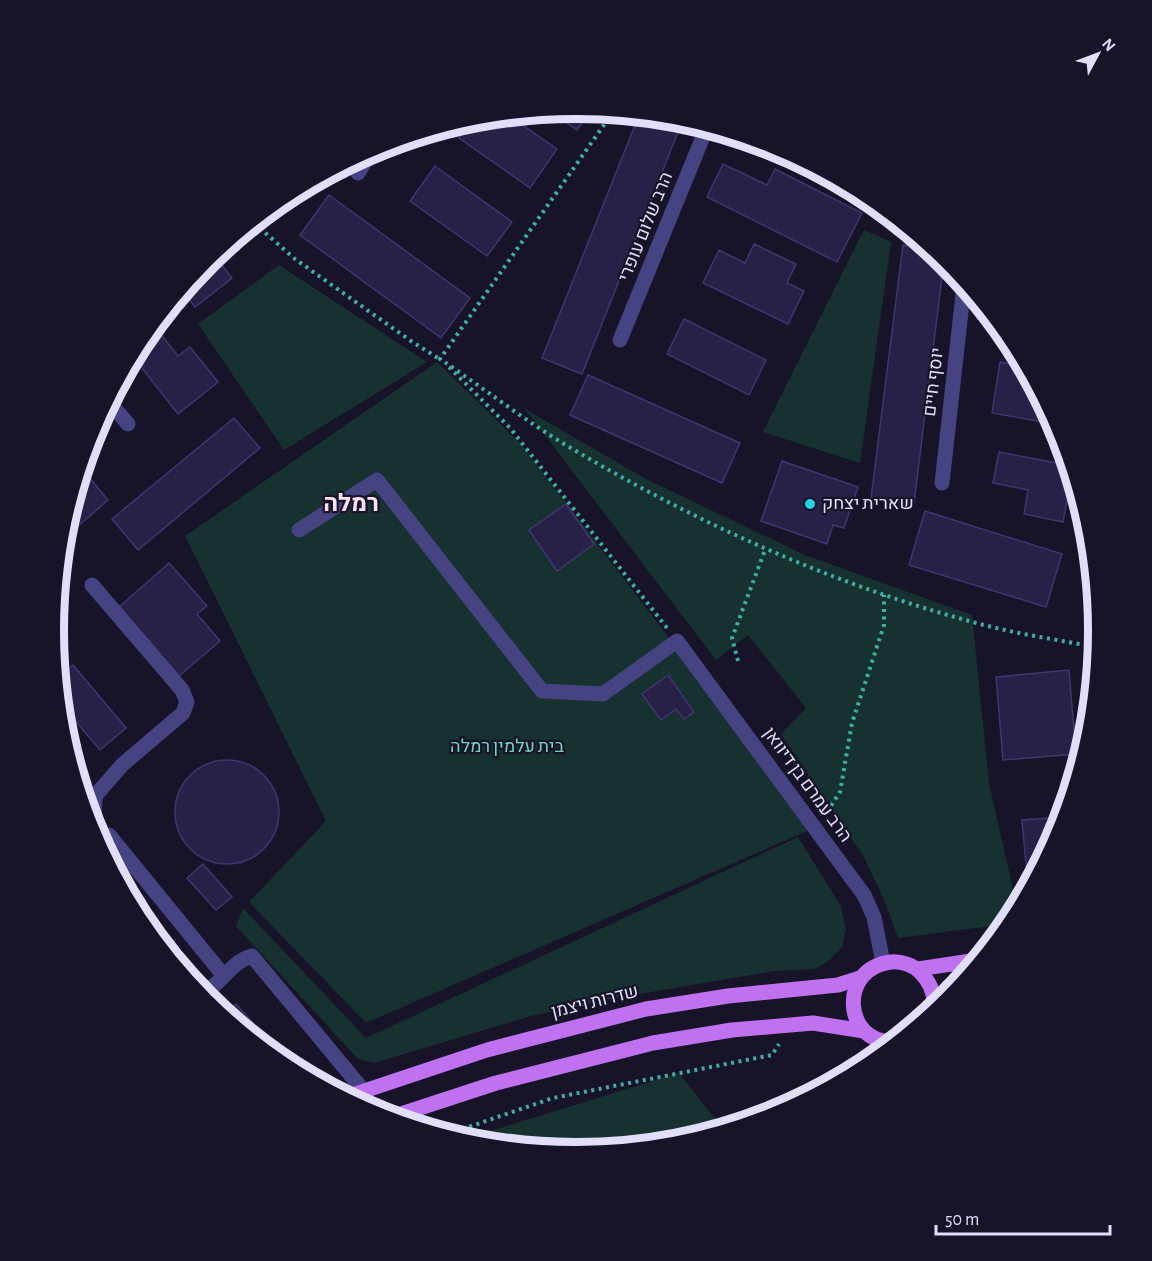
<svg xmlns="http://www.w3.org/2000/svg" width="1152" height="1261" viewBox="0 0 1152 1261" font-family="'Alegreya Sans',Heebo,sans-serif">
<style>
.green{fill:#173130}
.building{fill:#282147;stroke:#413670;stroke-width:1.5}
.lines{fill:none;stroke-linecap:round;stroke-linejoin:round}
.path{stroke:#3eafa7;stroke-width:4;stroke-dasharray:3 4.5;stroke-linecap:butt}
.minor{stroke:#454382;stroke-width:15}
.major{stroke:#bf71f0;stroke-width:15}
.poi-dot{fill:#1ed5e7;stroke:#171328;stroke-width:2}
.labels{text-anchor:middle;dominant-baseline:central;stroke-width:4.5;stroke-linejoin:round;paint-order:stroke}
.street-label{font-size:18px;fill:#e1defb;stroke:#171328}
.poi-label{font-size:18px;fill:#e1defb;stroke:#171328;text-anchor:start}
.park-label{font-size:18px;fill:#70d5bb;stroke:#171328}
.district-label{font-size:24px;font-weight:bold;fill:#fcdff2;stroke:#171328}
.rim{fill:none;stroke:#e1defb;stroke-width:8}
</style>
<rect width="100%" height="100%" fill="#171328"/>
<g class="green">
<path d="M864 230 891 242 860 463 763 432Z"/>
<path d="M279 265 427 362 284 450 198 324Z"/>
<path d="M437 362 522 445 814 828 366 1023 249 902 326 821 185 536Z"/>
<path d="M525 409 646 479 805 555 972 615 989 783 1017 907 1007 924 898 938 884 900 864 857 781 734 806 708 748 635 716 660Z"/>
<path d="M798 837 841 906 846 930 842 947 826 963 814 969 774 971 622 997 531 1016 374 1063 358 1059 236 926 243 908 366 1038Z"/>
<path d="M679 1073 723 1129 677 1143 576 1152 477 1143 474 1136Z"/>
</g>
<g class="building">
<path d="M576 109 591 110 577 130 550 111Z"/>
<path d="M508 115 557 149 530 188 459 138 472 119Z"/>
<path d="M639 115 654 116 680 127 582 374 542 358Z"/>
<path d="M723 164 767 185 775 169 862 213 837 262 707 197Z"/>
<path d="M435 166 512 222 487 256 410 201Z"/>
<path d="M329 195 470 298 441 338 300 235Z"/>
<path d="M754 244 796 264 787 283 804 291 788 324 703 283 719 250 745 263Z"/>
<path d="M903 245 929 248 944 261 914 503 871 498Z"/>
<path d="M214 255 232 278 195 307 183 291Z"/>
<path d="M684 319 766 360 749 395 667 354Z"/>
<path d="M154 326 178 356 190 347 218 382 178 414 133 357 142 340Z"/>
<path d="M1000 362 1023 366 1055 424 992 413Z"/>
<path d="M588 375 740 443 722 483 570 415Z"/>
<path d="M234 418 260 448 138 550 112 519Z"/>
<path d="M999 452 1068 465V463L1078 496 1068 495 1063 522 1024 514 1028 490 993 483Z"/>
<path d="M782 461 858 487 844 528 833 525 827 544 761 521Z"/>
<path d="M82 469 108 500 77 527 68 516Z"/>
<path d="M566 504 594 544 557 571 529 530Z"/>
<path d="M925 511 1062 554 1046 607 909 565Z"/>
<path d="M1091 555 1098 630 1097 639H1086Z"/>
<path d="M169 563 207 606 197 614 220 641 179 676 119 607Z"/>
<path d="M55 621 65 633 55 642 54 630Z"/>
<path d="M73 665 126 728 100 750 61 704 59 677Z"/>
<path d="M1069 670 1076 754 1003 760 996 677Z"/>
<path d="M668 675 694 712 684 719 676 709 661 720 642 694Z"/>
<circle cx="227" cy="812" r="52"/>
<path d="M1062 817 1058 831 1028 886 1022 820Z"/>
<path d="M203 864 232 897 216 910 187 878Z"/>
<path d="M236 1004 290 1064 288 1066 225 1014Z"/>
</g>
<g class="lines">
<g class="path">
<path d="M613 112 440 359C485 389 529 424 576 451 703 526 837 586 980 624 1018 634 1058 640 1096 647"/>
<path d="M254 223 295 259 411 341 441 360"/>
<path d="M449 367 511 429 667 628"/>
<path d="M738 661 732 638 765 550"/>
<path d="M827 812 840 792 852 723 884 625V595"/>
<path d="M448 1134 553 1098 772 1055 779 1044"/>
</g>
<g class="minor">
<path d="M358 173 372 150"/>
<path d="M620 340 707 127"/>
<path d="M109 402 128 424"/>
<path d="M942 483 964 285"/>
<path d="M299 530 377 480 542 691 603 694 677 641 864 895 874 917 883 963"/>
<path d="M92 585 182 690 187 702 183 713 122 765 95 796 94 830"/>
<path d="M96 835H109L224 976"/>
<path d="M202 994C222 984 230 962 252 956L363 1090"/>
</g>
<g class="major">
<path d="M918 969 978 960"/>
<path d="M893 1042C843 1043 838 968 891 962 901 961 913 965 920 972 930 982 936 995 933 1010"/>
<path d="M346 1097 487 1050 646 1009 728 996 838 985 860 978"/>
<path d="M392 1117 496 1083 653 1043 732 1030 813 1023 864 1031"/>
</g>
</g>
<circle class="poi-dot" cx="810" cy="504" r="6"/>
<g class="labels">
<g class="street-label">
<text transform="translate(646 227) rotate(-68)">הרב שלום עופרי</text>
<text transform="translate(934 382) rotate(-83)">יוסף חיים</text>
<text transform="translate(807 785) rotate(54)">הרב עמרם בן דיוואן</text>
<text transform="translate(595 1002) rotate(-14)">שדרות ויצמן</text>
</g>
<g class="poi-label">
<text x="822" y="504">שארית יצחק</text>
</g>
<g class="park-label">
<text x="507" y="747">בית עלמין רמלה</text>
</g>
<g class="district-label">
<text x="351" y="504">רמלה</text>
</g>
</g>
<path d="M0 0H1152V1261H0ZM575 119H577A511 511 0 0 1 1088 630V631A511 511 0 0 1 577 1142H575A511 511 0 0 1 64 631V630A511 511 0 0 1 575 119Z" fill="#171328" fill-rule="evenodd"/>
<path class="rim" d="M575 119H577A511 511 0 0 1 1088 630V631A511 511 0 0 1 577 1142H575A511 511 0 0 1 64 631V630A511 511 0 0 1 575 119Z"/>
<g transform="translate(1098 54) rotate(49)" stroke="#171328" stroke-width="4.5" paint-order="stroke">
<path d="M0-4.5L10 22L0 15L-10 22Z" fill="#e1defb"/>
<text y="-9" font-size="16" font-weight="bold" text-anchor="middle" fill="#e1defb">N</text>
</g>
<path d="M936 1225v9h174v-9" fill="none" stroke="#e1defb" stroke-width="3"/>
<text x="945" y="1225" font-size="18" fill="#e1defb" stroke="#171328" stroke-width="4.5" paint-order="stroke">50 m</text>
</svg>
